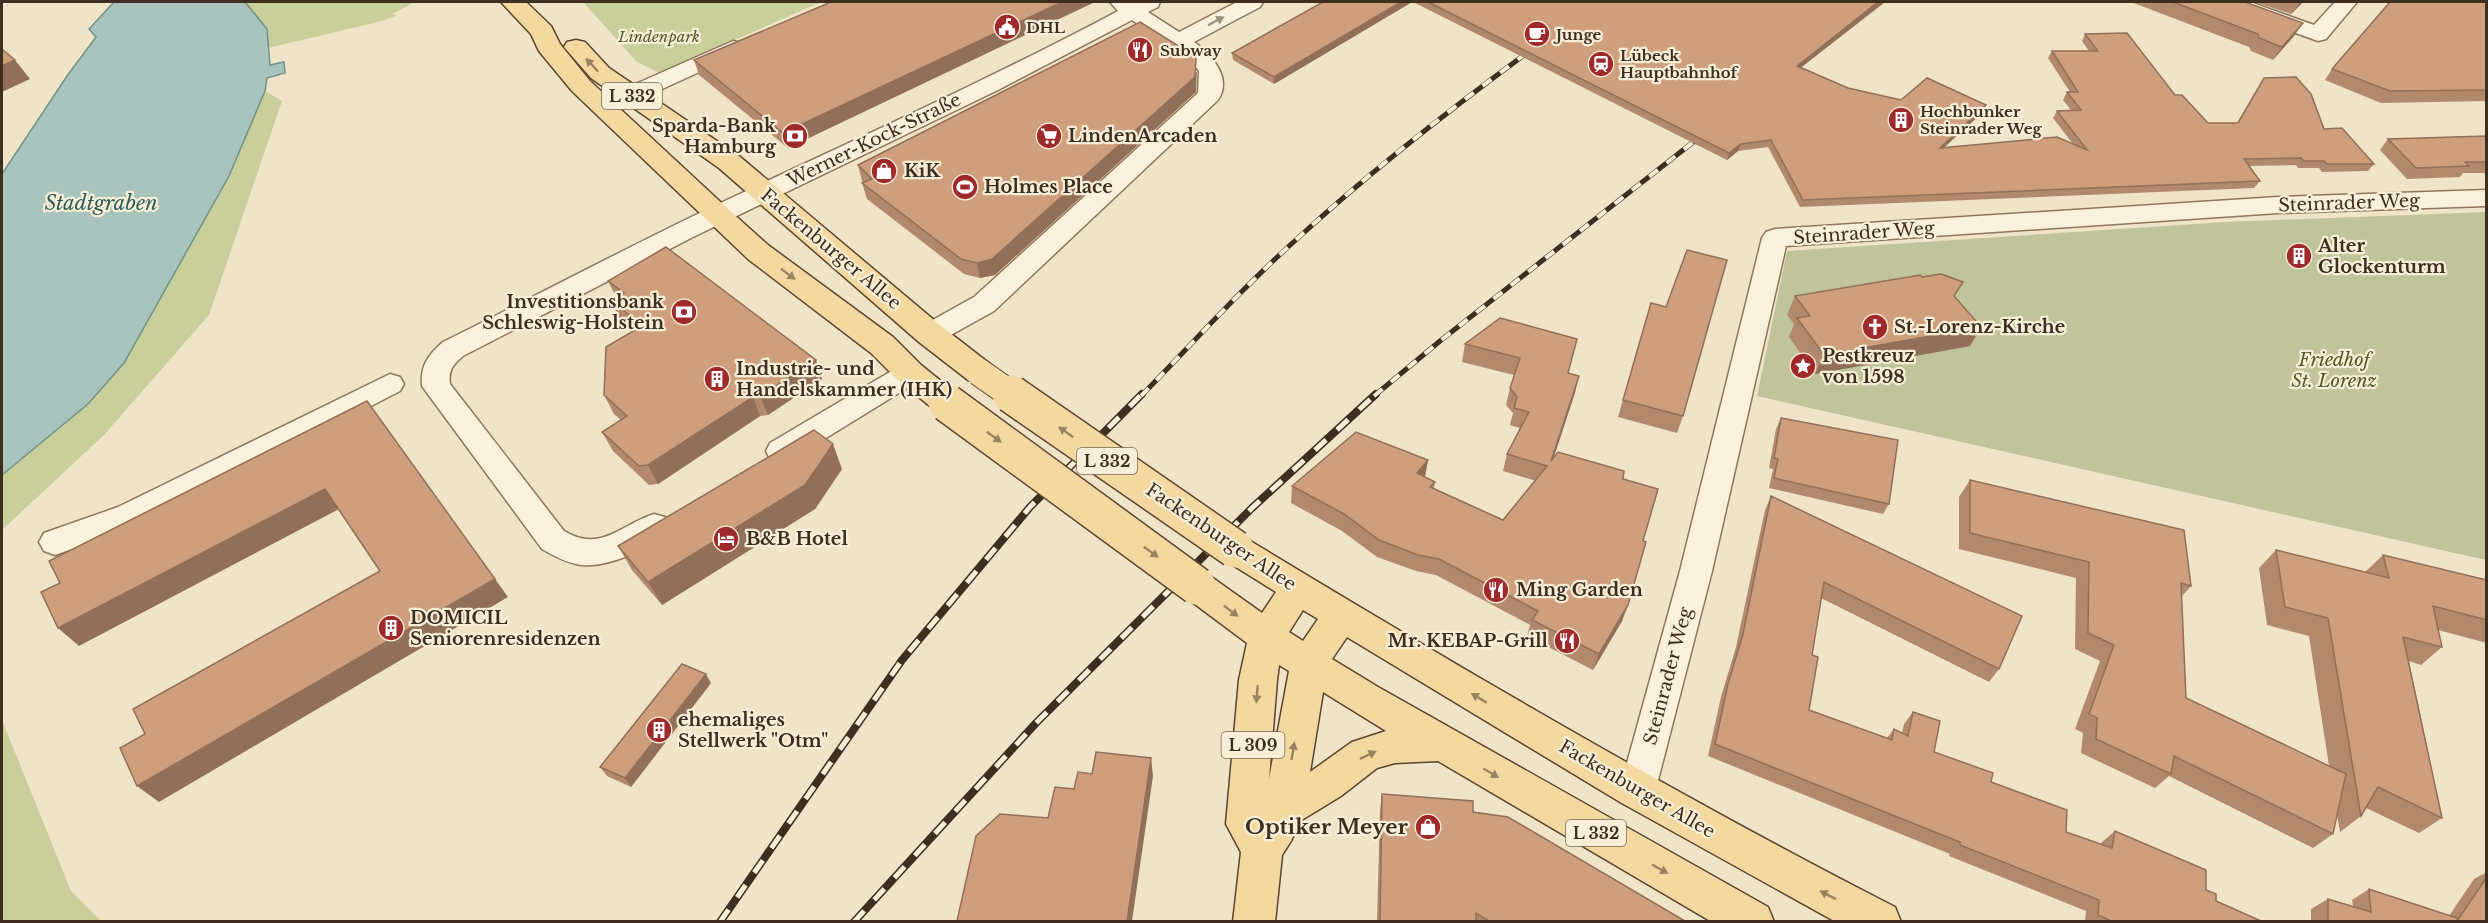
<svg xmlns="http://www.w3.org/2000/svg" width="2488" height="923" viewBox="0 0 2488 923" font-family="'Libre Baskerville',serif">
<style>
.green{fill:#c9cf9b}
.cemetery{fill:#bfc49a}
.water{fill:#a9c4bc;stroke:#6f938a;stroke-width:1.5}
.lines{fill:none;stroke-linecap:round;stroke-linejoin:round}
.minor-casing{stroke:#8d765c;stroke-width:3}
.primary-casing{stroke:#5b4430;stroke-width:3}
.minor{fill:#faf1dc;fill-rule:evenodd}
.primary{fill:#f3d9a0;fill-rule:evenodd}
.rail-far1-casing{stroke:#3d2e20;stroke-width:5}
.rail-casing{stroke:#3d2e20;stroke-width:8}
.rail-far1{stroke:#f7eed8;stroke-width:4;stroke-dasharray:11;stroke-linecap:butt}
.rail{stroke:#f7eed8;stroke-width:5;stroke-dasharray:15;stroke-linecap:butt}
.primary-bridge-far1-casing{stroke:#5b4430;stroke-width:29;stroke-linecap:butt}
.primary-bridge-casing{stroke:#5b4430;stroke-width:40;stroke-linecap:butt}
.primary-bridge-far1{stroke:#f3d9a0;stroke-width:27}
.primary-bridge{stroke:#f3d9a0;stroke-width:37}
.wall{fill:#b2896c}
.shaded-wall{fill:#916f58}
.building{fill:#cf9f7d;stroke:#916f58;stroke-width:1.5}
.oneway{fill:#9c907e}
.oneway2{fill:#988460}
.labels{text-anchor:middle;dominant-baseline:central;stroke-width:4.5;stroke-linejoin:round;paint-order:stroke}
.far-poi-label{font-size:15px;font-weight:bold;fill:#3d2e20;stroke:#f7eed8;text-anchor:start}
.far-park-label{font-size:15px;font-style:italic;fill:#4d5a26;stroke:#f7eed8}
.shield{fill:#f7eed8;stroke:#756857;stroke-width:1.5}
.shield-label{font-size:16px;font-weight:bold;fill:#3d2e20}
.poi-label{font-size:18px;font-weight:bold;fill:#3d2e20;stroke:#f7eed8;text-anchor:start}
.street-label{font-size:18px;fill:#3d2e20;stroke:#f7eed8}
.park-label{font-size:18px;font-style:italic;fill:#4d5a26;stroke:#f7eed8}
.water-label{font-size:20px;font-style:italic;fill:#2f5d5a;stroke:#f7eed8}
.near-poi-label{font-size:21px;font-weight:bold;fill:#3d2e20;stroke:#f7eed8;text-anchor:end}
</style>
<rect width="100%" height="100%" fill="#f0e4c8"/>
<g class="green">
<path d="M245 2H415L392 14 398 15 382 21 268 48 267 29Z"/>
<path d="M583 2H821L660 73 637 62Z"/>
<path d="M265 91 282 101 209 315 104 435 2 530V475L88 404 124 363 229 176Z"/>
<path d="M2 720 71 891 101 921H2Z"/>
</g>
<path class="cemetery" d="M2486 212V560L1757 396 1787 251 2226 222Z"/>
<path class="water" d="M114 2H245L267 29 270 65 284 62 285 73 267 78 265 91 229 176 124 363 88 404 2 475V174L67 76 96 37 89 29Z"/>
<g class="lines">
<g class="minor-casing">
<g id="minor">
<path d="M1110 2H1160L1158 7 1148 12 1179 32 1237 2H1263L1260 7 1194 42C1211 54 1233 78 1218 100L994 311 940 341 930 344 920 341 916 334 920 327 974 297 1198 93 1199 71 1191 61 1132 20 998 90 693 237 463 356C453 365 448 370 450 384L564 531C601 553 620 525 654 514L665 517 670 526C658 548 606 568 581 565 567 563 554 556 542 549L422 386C420 366 428 355 443 342 532 298 620 251 710 208 847 143 985 82 1118 11Z"/>
<path d="M2220 2H2250L2314 25 2335 2H2357L2326 39 2318 41 2223 7Z"/>
<path d="M733 41 741 43 744 48 741 53 638 100 630 102 622 100 618 95 622 90Z"/>
<path d="M2486 190V206L2278 213 1786 246 1712 571 1655 792 1650 804 1637 809 1624 804 1619 792 1680 571 1762 238 1766 232 1775 229 2278 197Z"/>
<path d="M910 363 920 366 924 373 920 380 792 459 781 462 770 459 766 451 770 443 900 366Z"/>
<path d="M390 374 400 377 404 384 400 391 140 525 55 555 44 551 39 542 44 533 118 507Z"/>
</g>
</g>
<g class="primary-casing">
<g id="primary">
<path d="M501 2H526L551 26 560 44 590 81 728 209 768 245 893 337 921 365 958 395 963 403 958 411 947 415 936 411 899 381 871 353 748 259 572 91 539 51 531 34Z"/>
<path d="M576 40 585 42 609 68 739 156 941 326 990 364 995 372 990 380 979 383 968 380 919 342 719 168 591 78 564 47 567 42Z"/>
<path d="M1235 535 1247 539C1460 668 1674 794 1895 907L1901 922H1836L1620 802 1347 637 1332 659 1378 687 1768 907 1774 922H1712L1438 761 1395 763 1377 768 1341 796 1300 821 1291 841 1282 855 1275 922H1233L1241 852 1226 824 1239 680 1247 643 1184 596 1179 586 1184 576 1197 571 1210 576 1262 613 1276 592 1223 559 1218 549 1223 539ZM1303 610 1318 619 1303 641 1289 632ZM1279 665 1289 671 1269 779 1277 680ZM1323 692 1386 731 1352 742 1310 772Z"/>
</g>
</g>
<use href="#minor" class="minor"/>
<use href="#primary" class="primary"/>
<g class="rail-far1-casing">
<g id="rail-far1">
<path d="M1141 396C1193 343 1243 287 1298 238 1373 169 1453 107 1535 47"/>
<path d="M1374 396 1440 341 1706 132"/>
</g>
</g>
<g class="rail-casing">
<g id="rail">
<path d="M720 922 902 660 1030 507 1142 394"/>
<path d="M854 922 1036 723 1252 508 1376 394"/>
</g>
</g>
<use href="#rail-far1" class="rail-far1"/>
<use href="#rail" class="rail"/>
<g class="primary-bridge-far1-casing">
<path id="primary-bridge-far1" d="M979 372 1013 396"/>
</g>
<g class="primary-bridge-casing">
<g id="primary-bridge">
<path d="M1011 394 1235 549"/>
<path d="M947 403 1197 586"/>
</g>
</g>
<use href="#primary-bridge-far1" class="primary-bridge-far1"/>
<use href="#primary-bridge" class="primary-bridge"/>
</g>
<g class="wall">
<path d="M831 2 788 148 699 75 694 60Z"/>
<path d="M1323 2H1412L1274 84 1233 60 1232 53Z"/>
<path d="M1413 2H1885L1801 67 1848 88 1901 100 1986 105 1983 112 1944 147 2073 144 2053 118 2057 111 2071 110 2063 100 2067 92H2070L2048 58 2052 51H2089L2082 41 2085 34 2175 95 2208 123H2237L2264 78 2324 129 2374 164 2368 171 2322 172 2319 168H2298L2296 165 2249 166 2260 181 2254 188 1800 207 1768 147 1738 151 1727 160Z"/>
<path d="M2131 2H2245L2294 36 2273 60 2251 51 2249 47Z"/>
<path d="M2255 2H2303L2291 14Z"/>
<path d="M2487 2V101L2381 103 2325 80 2332 69Z"/>
<path d="M1197 72 1196 92 995 275 980 278 964 274 867 199 862 183H864L862 181 858 165Z"/>
<path d="M2487 136V173H2463L2460 177 2407 179 2380 150 2388 139Z"/>
<path d="M1922 277 1955 297 1981 327 1970 346 1815 374 1789 337 1794 324 1787 315 1795 296Z"/>
<path d="M608 281 822 379 768 415 760 416 658 484 649 485 613 451 602 432 621 420 614 414 604 395 634 331 620 320 611 300 616 297Z"/>
<path d="M1651 303 1683 416 1677 433 1618 417Z"/>
<path d="M1500 318 1568 373 1579 376 1553 459 1623 479 1643 541 1622 621 1593 670 1527 636 1530 625 1436 575 1416 571 1377 557 1342 531 1291 503 1292 486 1428 460 1425 477 1435 482 1434 488 1503 520 1536 481 1503 471 1507 454 1520 428 1510 425 1513 413 1506 405 1510 388 1514 375 1462 362 1465 344Z"/>
<path d="M1781 418 1889 504 1883 514 1769 488 1773 469 1769 468 1776 429Z"/>
<path d="M842 469 815 509 662 605 632 570 618 546Z"/>
<path d="M1970 480 2191 586 2181 597 2186 698 2329 766 2309 636 2267 625 2259 568 2276 550 2365 572 2383 555 2487 580V643L2438 630 2442 647 2421 665 2409 661 2442 818 2419 833 2366 808 2361 816 2340 832 2337 815 2333 834 2313 848 2169 776 2155 788 2081 753 2083 733 2075 729 2100 661 2075 649 2076 578 1959 549V497Z"/>
<path d="M1771 496 1999 669 1989 682 1821 598 1812 655 1809 710 1887 738 1894 729 1902 733 1904 724 1913 712 1934 752 1991 782 2066 832 2101 845 2102 842 2115 831 2206 890 2216 901 2261 921H2085L2086 911 1949 856 1950 854 1708 756 1721 697 1736 647 1765 510Z"/>
<path d="M711 683 631 787 607 776 600 767Z"/>
<path d="M1382 794 1473 812 1685 921H1377L1380 810Z"/>
<path d="M2487 872V921H2311V909L2328 899 2353 906 2352 900 2369 889 2449 916 2474 879Z"/>
</g>
<g class="shaded-wall">
<path d="M1062 2H1095L788 148 783 133Z"/>
<path d="M1401 2H1412L1274 84V77Z"/>
<path d="M1878 2H1885L1794 73 1797 66Z"/>
<path d="M2300 2H2303L2291 14Z"/>
<path d="M2303 23 2294 36 2273 60 2282 47Z"/>
<path d="M1196 57V92L995 275 980 278 977 263Z"/>
<path d="M15 60 30 79 2 92V66Z"/>
<path d="M1986 105 1983 112 1936 155 1940 148Z"/>
<path d="M1741 144 1738 151 1727 160 1729 153Z"/>
<path d="M1981 327 1970 346 1815 374 1824 355Z"/>
<path d="M816 360 822 379 768 415 760 396Z"/>
<path d="M1579 376 1575 393 1547 478 1551 461Z"/>
<path d="M753 397 760 416 658 484 648 465Z"/>
<path d="M367 401 508 597 159 802 137 786 495 579Z"/>
<path d="M833 444 842 469 815 509 662 605 648 582Z"/>
<path d="M1428 460 1425 477 1417 473Z"/>
<path d="M325 489 341 508 79 646 58 628Z"/>
<path d="M1628 605 1622 621 1593 670 1599 654Z"/>
<path d="M706 674 711 683 631 787 625 778Z"/>
<path d="M1151 758 1153 776 1132 921H1127Z"/>
</g>
<g class="building">
<path d="M831 2H1062L783 133 694 60Z"/>
<path d="M1323 2H1401L1274 77 1232 53Z"/>
<path d="M1428 2H1878L1797 66 1848 88 1901 100 1927 78 1986 105 1940 148 2057 137 2087 150 2057 111 2081 110 2067 92H2078L2052 51H2098L2085 34 2127 33 2175 95H2182L2208 123H2238L2264 78 2296 77 2311 94 2324 129 2342 128 2374 164H2327L2324 161H2304L2301 158 2244 159 2260 181 1803 200 1771 140 1741 144 1729 153Z"/>
<path d="M2173 2H2245L2303 23 2282 47 2259 38 2258 34Z"/>
<path d="M2390 2H2487V90L2390 91 2332 69Z"/>
<path d="M1140 22 1196 57 1195 77 992 259 977 263 961 259 862 183 872 179 858 165Z"/>
<path d="M2 49 15 60 2 66Z"/>
<path d="M2487 136V162H2465L2469 166 2416 168 2388 139Z"/>
<path d="M666 247 816 360 760 396 753 397 648 465 639 466 602 432 627 416 604 395 606 347 642 326 611 300 624 293 608 281Z"/>
<path d="M1687 250 1727 260 1683 416 1623 400 1651 303 1666 307Z"/>
<path d="M1941 274 1963 282 1954 296 1981 327 1824 355 1797 318 1810 316 1795 296 1920 275 1922 277Z"/>
<path d="M1500 318 1577 339 1568 373 1579 376 1551 461 1558 452 1624 471 1623 479 1658 489 1643 541 1646 542 1628 605 1599 654 1532 620 1538 611 1439 559 1418 555 1379 540 1344 514 1292 486 1356 432 1428 460 1417 473 1435 482 1430 487 1503 520 1547 466 1507 454 1529 412 1514 408 1517 397 1510 388 1520 358 1465 344Z"/>
<path d="M367 401 495 579 137 786 120 748 145 734 133 709 380 571 325 489 58 628 41 592 60 583 49 561Z"/>
<path d="M1781 418 1898 440 1889 504 1774 478 1778 459 1774 458Z"/>
<path d="M814 430 833 444 805 485 648 582 618 546Z"/>
<path d="M1970 480 2184 530 2191 586 2181 583 2186 698 2346 774 2333 834 2174 756 2171 774 2096 739 2097 718 2089 714 2114 645 2088 633 2089 562 1970 533Z"/>
<path d="M1771 496 2022 616 1999 669 1824 582 1812 655 1818 657 1809 710 1892 740 1894 729 1908 736 1913 712 1940 721 1934 752 1993 773 1991 782 2067 810 2066 832 2112 848 2115 831 2206 870V890L2216 894V901L2261 921H2111L2098 915 2099 900 1960 845V842L1715 744 1728 684 1743 634Z"/>
<path d="M2276 550 2389 578 2383 555 2487 580V620L2433 606 2442 647 2403 637 2442 818 2378 787 2361 816 2328 618 2285 607Z"/>
<path d="M682 664 706 674 625 778 600 767Z"/>
<path d="M1096 752 1151 758 1127 921H957L976 836 1000 814 1048 818 1055 787 1074 789 1078 772 1092 774Z"/>
<path d="M1382 794 1473 801V812L1508 817 1685 921H1489L1476 913V921H1380Z"/>
<path d="M2487 877V921H2328V899L2371 912 2369 889 2457 918V921Z"/>
</g>
<defs><path id="oneway-solid" d="M-6-.8H1V-3.2L6.5 0L1 3.2V.8H-6Z" transform="scale(1.5)"/></defs>
<use class="oneway" href="#oneway-solid" transform="translate(1216 21) rotate(-28)"/>
<g class="oneway2">
<use href="#oneway-solid" transform="translate(592 65) rotate(-133)"/>
<use href="#oneway-solid" transform="translate(788 274) rotate(37)"/>
<use href="#oneway-solid" transform="translate(1066 432) rotate(-145)"/>
<use href="#oneway-solid" transform="translate(994 437) rotate(36)"/>
<use href="#oneway-solid" transform="translate(1151 552) rotate(36)"/>
<use href="#oneway-solid" transform="translate(1231 611) rotate(37)"/>
<use href="#oneway-solid" transform="translate(1257 694) rotate(95)"/>
<use href="#oneway-solid" transform="translate(1479 698) rotate(-149)"/>
<use href="#oneway-solid" transform="translate(1293 751) rotate(-81)"/>
<use href="#oneway-solid" transform="translate(1368 755) rotate(-25)"/>
<use href="#oneway-solid" transform="translate(1491 773) rotate(30)"/>
<use href="#oneway-solid" transform="translate(1660 869) rotate(29)"/>
<use href="#oneway-solid" transform="translate(1828 895) rotate(-153)"/>
</g>
<defs>
<g id="civic-disc" transform="scale(1.35)"><circle r="9.5" fill="#9e2a2b" stroke="#f7eed8"/><path d="M-.6-6.5H3V-4.5H.6V-3L4-1V1h2V6H-6V1h2V-1L-.6-3ZM-1.2 2.5V6h2.4V2.5Z" fill="#fff"/></g>
<g id="cafe-disc" transform="scale(1.35)"><circle r="9.5" fill="#9e2a2b" stroke="#f7eed8"/><path d="M-5.5-4.5H6V0H3Q3 3.5 0 3.5H-2.5Q-5.5 3.5-5.5 0ZM3-3.2v2h1.7v-2ZM-6 4.5H4V6H-6Z" fill="#fff"/></g>
<g id="restaurant-disc" transform="scale(1.35)"><circle r="9.5" fill="#9e2a2b" stroke="#f7eed8"/><path d="M-5-6h1v4h1v-4h1v4h1v-4h1v5L-1.5 .5V6h-2V.5L-5-1ZM5-6V6H3V1.5H1.5Q1.5-4 5-6Z" fill="#fff"/></g>
<g id="station-disc" transform="scale(1.35)"><circle r="9.5" fill="#9e2a2b" stroke="#f7eed8"/><path d="M-3-6H3Q5-6 5-4V2Q5 4 3 4L4.5 6H3L1.5 4h-3L-3 6H-4.5L-3 4Q-5 4-5 2V-4Q-5-6-3-6ZM-3.5-4v3h7v-3ZM-3.5 1v1.5H-2V1ZM2 1v1.5H3.5V1Z" fill="#fff"/></g>
<g id="building-disc" transform="scale(1.35)"><circle r="9.5" fill="#9e2a2b" stroke="#f7eed8"/><path d="M-4-6H4V6H1V3H-1V6H-4ZM-2.5-4.3h1.7v1.8h-1.7ZM.8-4.3h1.7v1.8H.8ZM-2.5-1h1.7V.8h-1.7ZM.8-1h1.7V.8H.8Z" fill="#fff"/></g>
<g id="bank-disc" transform="scale(1.35)"><circle r="9.5" fill="#9e2a2b" stroke="#f7eed8"/><path d="M-6-4H6V4H-6ZM0-2.3a2.3 2.3 0 1 0 0 4.6a2.3 2.3 0 1 0 0-4.6Z" fill="#fff"/></g>
<g id="supermarket-disc" transform="scale(1.35)"><circle r="9.5" fill="#9e2a2b" stroke="#f7eed8"/><path d="M-6-5.5h2.5l.6 2H6L4.5 2H-2.5L-4.4-4H-6ZM-1.5 3.2a1.3 1.3 0 1 0 .1 0ZM3 3.2a1.3 1.3 0 1 0 .1 0Z" fill="#fff"/></g>
<g id="shop-disc" transform="scale(1.35)"><circle r="9.5" fill="#9e2a2b" stroke="#f7eed8"/><path d="M-5-2.5h2.3a2.7 3.5 0 0 1 5.4 0H5L5.5 6h-11ZM-1.5-2.5h3a1.5 2.3 0 0 0-3 0Z" fill="#fff"/></g>
<g id="stadium-disc" transform="scale(1.35)"><circle r="9.5" fill="#9e2a2b" stroke="#f7eed8"/><path d="M0-5a6.5 5 0 1 0 0 10a6.5 5 0 1 0 0-10ZM-3.5-1.8h7v3.6h-7Z" fill="#fff"/></g>
<g id="church-disc" transform="scale(1.35)"><circle r="9.5" fill="#9e2a2b" stroke="#f7eed8"/><path d="M-1.2-6h2.4v3.5h3.3v2.4h-3.3V6h-2.4V-.1h-3.3v-2.4h3.3Z" fill="#fff"/></g>
<g id="sight-disc" transform="scale(1.35)"><circle r="9.5" fill="#9e2a2b" stroke="#f7eed8"/><path d="M0-6L1.8-2.2L6-1.7L2.9 1.2L3.7 5.4L0 3.3L-3.7 5.4L-2.9 1.2L-6-1.7L-1.8-2.2Z" fill="#fff"/></g>
<g id="hotel-disc" transform="scale(1.35)"><circle r="9.5" fill="#9e2a2b" stroke="#f7eed8"/><path d="M-6-4.5h1.5V1H6V5H4.5V3h-9V5H-6ZM-4 0a1.8 1.8 0 1 1 3.6 0ZM.5 0V-2.5h3Q6-2.5 6 0Z" fill="#fff"/></g>
</defs>
<g fill-rule="evenodd">
<use href="#civic-disc" x="1007" y="27"/>
<use href="#cafe-disc" x="1537" y="34"/>
<use href="#restaurant-disc" x="1140" y="50"/>
<use href="#station-disc" x="1601" y="64"/>
<use href="#building-disc" x="1901" y="120"/>
<use href="#bank-disc" x="795" y="136"/>
<use href="#supermarket-disc" x="1049" y="136"/>
<use href="#shop-disc" x="884" y="171"/>
<use href="#stadium-disc" x="965" y="187"/>
<use href="#building-disc" x="2299" y="256"/>
<use href="#bank-disc" x="684" y="312"/>
<use href="#church-disc" x="1875" y="327"/>
<use href="#sight-disc" x="1803" y="366"/>
<use href="#building-disc" x="717" y="379"/>
<use href="#hotel-disc" x="726" y="539"/>
<use href="#restaurant-disc" x="1496" y="590"/>
<use href="#building-disc" x="391" y="628"/>
<use href="#restaurant-disc" x="1567" y="641"/>
<use href="#building-disc" x="659" y="730"/>
<use href="#shop-disc" x="1428" y="827"/>
</g>
<g class="labels">
<g class="far-poi-label">
<text x="1026" y="27">DHL</text>
<text x="1556" y="34">Junge</text>
<text x="1160" y="50">Subway</text>
<text x="1620" y="55">Lübeck<tspan x="1620" dy="17">Hauptbahnhof</tspan></text>
<text x="1920" y="111">Hochbunker<tspan x="1920" dy="17">Steinrader Weg</tspan></text>
</g>
<g class="far-park-label">
<text x="659" y="36">Lindenpark</text>
</g>
<g class="shield">
<rect x="602" y="83" width="60" height="26" rx="4.5"/>
<rect x="1077" y="448" width="60" height="26" rx="4.5"/>
<rect x="1221.5" y="732" width="63" height="26" rx="4.5"/>
<rect x="1566" y="820" width="60" height="26" rx="4.5"/>
</g>
<g class="shield-label">
<text x="632" y="96">L 332</text>
<text x="1107" y="461">L 332</text>
<text x="1253" y="745">L 309</text>
<text x="1596" y="833">L 332</text>
</g>
<g class="poi-label">
<text x="776" y="126" text-anchor="end">Sparda-Bank<tspan x="776" dy="21">Hamburg</tspan></text>
<text x="1068" y="136">LindenArcaden</text>
<text x="904" y="171">KiK</text>
<text x="984" y="187">Holmes Place</text>
<text x="2318" y="246">Alter<tspan x="2318" dy="21">Glockenturm</tspan></text>
<text x="664" y="302" text-anchor="end">Investitionsbank<tspan x="664" dy="21">Schleswig-Holstein</tspan></text>
<text x="1894" y="327">St.-Lorenz-Kirche</text>
<text x="1822" y="356">Pestkreuz<tspan x="1822" dy="21">von 1598</tspan></text>
<text x="736" y="369">Industrie- und<tspan x="736" dy="21">Handelskammer (IHK)</tspan></text>
<text x="746" y="539">B&amp;B Hotel</text>
<text x="1516" y="590">Ming Garden</text>
<text x="410" y="618">DOMICIL<tspan x="410" dy="21">Seniorenresidenzen</tspan></text>
<text x="1548" y="641" text-anchor="end">Mr. KEBAP-Grill</text>
<text x="678" y="720">ehemaliges<tspan x="678" dy="21">Stellwerk "Otm"</tspan></text>
</g>
<g class="street-label">
<text transform="translate(874 140) rotate(-26)">Werner-Kock-Straße</text>
<text transform="translate(2349 203) rotate(-2)">Steinrader Weg</text>
<text transform="translate(1864 233) rotate(-4)">Steinrader Weg</text>
<text transform="translate(831 249) rotate(40)">Fackenburger Allee</text>
<text transform="translate(1221 537) rotate(34)">Fackenburger Allee</text>
<text transform="translate(1668 676) rotate(-75)">Steinrader Weg</text>
<text transform="translate(1637 789) rotate(30)">Fackenburger Allee</text>
</g>
<g class="park-label">
<text x="2334" y="360">Friedhof<tspan x="2334" dy="21">St. Lorenz</tspan></text>
</g>
<g class="water-label">
<text x="101" y="203">Stadtgraben</text>
</g>
<g class="near-poi-label">
<text x="1408" y="827">Optiker Meyer</text>
</g>
</g>
<rect width="2488" height="923" fill="none" stroke="#3d2e20" stroke-width="6"/>
</svg>
